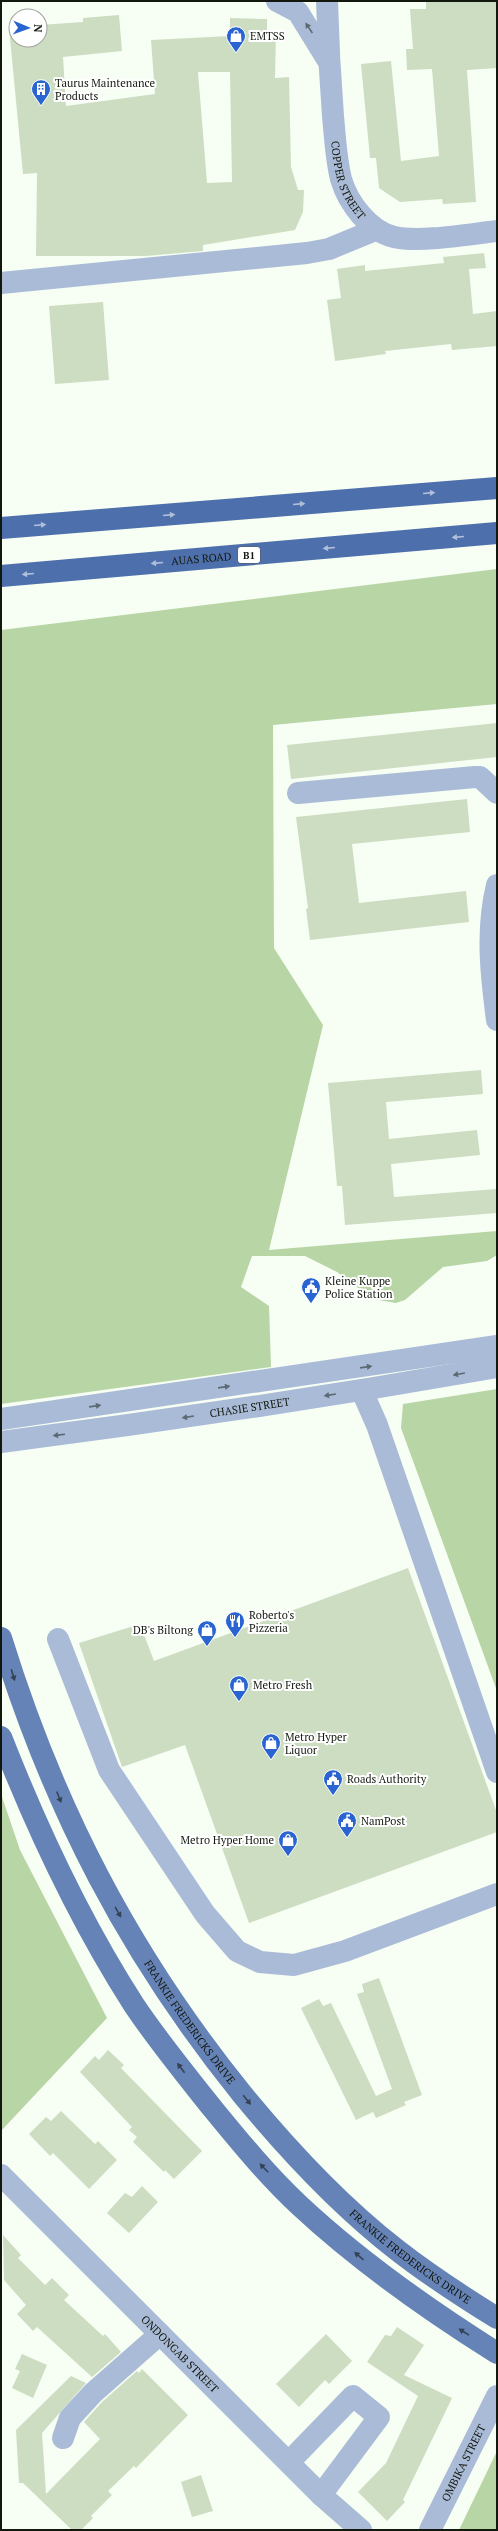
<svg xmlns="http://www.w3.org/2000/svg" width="498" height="2531" viewBox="0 0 498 2531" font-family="'PT Serif',serif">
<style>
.green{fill:#b8d5a5}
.building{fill:#cdddc2;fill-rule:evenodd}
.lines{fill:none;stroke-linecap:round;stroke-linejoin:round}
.minor{stroke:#aabbd8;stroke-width:22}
.major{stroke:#6683b8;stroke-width:22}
.highway{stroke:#4d6fab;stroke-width:22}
.oneway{fill:#5e6a73}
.oneway2{fill:#afbed9}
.oneway3{fill:#344352}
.labels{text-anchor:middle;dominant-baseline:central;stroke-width:4;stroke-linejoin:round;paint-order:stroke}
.shield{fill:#fff;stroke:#595d56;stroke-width:1}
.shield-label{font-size:10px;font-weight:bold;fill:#12180e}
.poi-label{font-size:11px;fill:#12180e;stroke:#fff;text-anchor:start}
.street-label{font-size:11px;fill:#12180e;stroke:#fff}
</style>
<rect width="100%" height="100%" fill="#f7fef3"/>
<g class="green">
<path d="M497 569V704L273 725 274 948 323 1025 269 1250 497 1231V1255L487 1261 443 1267 405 1300 396 1303 373 1299 337 1272 305 1256H252L241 1287 269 1306 271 1367 1 1404V630Z"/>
<path d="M497 1389V1691L401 1428 403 1404Z"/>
<path d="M1 1794 20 1850 107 2018 1 2131Z"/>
<path d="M497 2451V2530H459Z"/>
</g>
<g class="building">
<path d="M426 1H497V68L467 70 476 202 443 204 442 199 400 202 379 188 376 158H370L361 64 391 61 401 161 439 156 432 69 407 70 406 49H413L410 9H426Z"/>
<path d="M119 15 122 51 63 57 66 106 155 94 151 40 230 36V18L267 19V33H276L275 78 289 77 291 167 298 190H304L303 212 295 230 203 245V251L146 256H36L37 173 23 174 9 28 16 27V40H40V25L83 22V18ZM198 72H230L232 182 207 183Z"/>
<path d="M484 253 486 268 469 269 473 314 497 311V346L452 350 451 344 385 351 386 354 335 361 327 300 341 298 337 269 365 265V271L444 263 443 257Z"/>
<path d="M103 302 109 380 55 384 49 306Z"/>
<path d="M497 723V757L291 779 287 745Z"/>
<path d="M467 799 470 832 352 844 359 903 466 891 469 922 310 940 306 909 308 908 296 817Z"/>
<path d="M481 1070 483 1094 386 1102 389 1139 477 1130 480 1155 391 1164 394 1197 496 1189 497 1213 345 1225 342 1186H337L328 1083Z"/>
<path d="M408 1568 497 1813V1832L249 1923 185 1745 122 1767 79 1643 140 1624 154 1661Z"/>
<path d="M379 1978 422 2095 404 2102 406 2105 376 2118 373 2112 356 2120 301 2008 319 1999 323 2006 331 2003 376 2096 392 2089 357 1994 364 1992 362 1984Z"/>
<path d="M108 2050 124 2065 121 2068 202 2151 174 2179 165 2170 164 2172 133 2142 137 2137 129 2130 132 2127 80 2072 95 2056 99 2060Z"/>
<path d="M61 2111 95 2144 98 2141 117 2160 89 2189 53 2153 50 2156 29 2134 46 2117 51 2121Z"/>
<path d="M142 2186 158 2202 129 2233 107 2213 125 2193 132 2197Z"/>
<path d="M3 2235 21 2255 18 2258 45 2285 52 2278 69 2295 64 2300 103 2336 105 2334 121 2352 92 2377 37 2327 33 2331 17 2314 26 2305 4 2280Z"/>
<path d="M397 2327 424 2345 404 2375 452 2398 403 2500 405 2502 387 2521 358 2492 386 2463 418 2396 367 2362 385 2335 391 2336Z"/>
<path d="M326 2334 352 2361 329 2384 325 2380 299 2407 276 2384Z"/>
<path d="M22 2354 47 2365 33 2398 12 2388 20 2371 15 2369Z"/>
<path d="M142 2369 188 2415 136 2468 134 2466 108 2491 112 2495 91 2516 93 2518 81 2530H72L23 2483H19L16 2430 71 2376 86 2383 42 2433 46 2494 100 2439 84 2422 102 2402 137 2371 139 2373Z"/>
<path d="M201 2475 213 2511 192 2517 181 2482Z"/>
</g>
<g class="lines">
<g class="minor">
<path d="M277 1 298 12 327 59"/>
<path id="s1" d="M327 1C328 40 330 78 333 116 335 137 336 159 341 179 348 203 369 231 394 237 420 243 470 234 497 231"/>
<path d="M1 283 307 253 329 249 375 230"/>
<path d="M298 793 475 777H480L497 793"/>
<path d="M497 885C486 930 491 974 497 1020"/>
<path d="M362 1391 377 1425 497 1772"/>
<path d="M1 1419 497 1346"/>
<path id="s2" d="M1 1442C167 1421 332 1396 497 1367"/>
<path d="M58 1639 109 1770 205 1914 237 1951 260 1962 294 1965 345 1951 497 1894"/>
<path id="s3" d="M1 2175 321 2495 361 2530"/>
<path d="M63 2438 70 2418 93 2393 160 2334"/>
<path d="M289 2462 353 2396 379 2417 321 2495"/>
<path id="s4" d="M430 2530 497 2396"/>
</g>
<g class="major">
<path id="s5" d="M1 1638C54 1809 129 1954 242 2094 288 2150 339 2205 397 2250 429 2275 463 2297 497 2318"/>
<path d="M1 1737C37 1829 80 1921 134 2005 158 2041 186 2075 213 2109 240 2142 268 2176 299 2205 360 2262 427 2309 497 2353"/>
</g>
<g class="highway">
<path d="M1 528 497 488"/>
<path id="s6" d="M1 576 497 533"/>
</g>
</g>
<defs><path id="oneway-solid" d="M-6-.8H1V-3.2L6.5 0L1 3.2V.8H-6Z"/></defs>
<g class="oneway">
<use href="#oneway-solid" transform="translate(309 28) rotate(-124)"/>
<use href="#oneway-solid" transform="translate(366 1367) rotate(-8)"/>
<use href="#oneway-solid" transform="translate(459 1374) rotate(170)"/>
<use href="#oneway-solid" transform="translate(224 1387) rotate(-8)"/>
<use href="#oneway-solid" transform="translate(330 1395) rotate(171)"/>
<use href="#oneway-solid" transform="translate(95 1406) rotate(-8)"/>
<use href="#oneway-solid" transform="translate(188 1417) rotate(171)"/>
<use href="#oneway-solid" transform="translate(59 1435) rotate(173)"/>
</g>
<g class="oneway2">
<use href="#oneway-solid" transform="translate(429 493) rotate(-5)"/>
<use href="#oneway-solid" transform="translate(299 504) rotate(-5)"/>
<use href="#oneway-solid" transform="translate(169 515) rotate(-5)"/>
<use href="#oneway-solid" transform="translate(40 525) rotate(-5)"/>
<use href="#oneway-solid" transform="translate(458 537) rotate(175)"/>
<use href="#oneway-solid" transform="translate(329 548) rotate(175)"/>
<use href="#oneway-solid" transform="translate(157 563) rotate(175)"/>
<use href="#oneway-solid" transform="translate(28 574) rotate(175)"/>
</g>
<g class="oneway3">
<use href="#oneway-solid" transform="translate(13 1675) rotate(73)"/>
<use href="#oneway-solid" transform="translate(59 1797) rotate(68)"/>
<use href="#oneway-solid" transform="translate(118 1912) rotate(60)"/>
<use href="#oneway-solid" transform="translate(181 2068) rotate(-127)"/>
<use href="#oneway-solid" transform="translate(247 2100) rotate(51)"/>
<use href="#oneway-solid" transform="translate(264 2168) rotate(-134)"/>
<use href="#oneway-solid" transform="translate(359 2256) rotate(-139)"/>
<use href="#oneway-solid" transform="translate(464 2332) rotate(-148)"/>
</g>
<defs>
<g id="shop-pin" transform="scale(1)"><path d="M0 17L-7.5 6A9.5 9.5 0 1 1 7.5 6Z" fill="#2964d1" stroke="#fff"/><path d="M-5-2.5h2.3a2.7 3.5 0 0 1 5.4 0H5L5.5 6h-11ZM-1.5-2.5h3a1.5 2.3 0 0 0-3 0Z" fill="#fff"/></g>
<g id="building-pin" transform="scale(1)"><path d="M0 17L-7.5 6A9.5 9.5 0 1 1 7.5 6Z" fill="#2964d1" stroke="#fff"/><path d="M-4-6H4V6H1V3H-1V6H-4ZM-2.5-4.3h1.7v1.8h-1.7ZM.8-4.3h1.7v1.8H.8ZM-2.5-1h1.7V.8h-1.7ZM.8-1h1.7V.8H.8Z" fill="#fff"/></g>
<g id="civic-pin" transform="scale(1)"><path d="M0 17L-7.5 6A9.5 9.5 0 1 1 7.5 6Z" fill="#2964d1" stroke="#fff"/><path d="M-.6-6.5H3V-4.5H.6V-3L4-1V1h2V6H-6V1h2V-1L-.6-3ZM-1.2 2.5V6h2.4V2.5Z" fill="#fff"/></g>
<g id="restaurant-pin" transform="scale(1)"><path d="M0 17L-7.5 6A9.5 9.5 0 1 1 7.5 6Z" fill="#2964d1" stroke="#fff"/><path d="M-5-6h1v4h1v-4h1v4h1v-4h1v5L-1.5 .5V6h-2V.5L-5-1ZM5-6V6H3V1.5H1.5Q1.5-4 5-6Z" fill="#fff"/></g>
</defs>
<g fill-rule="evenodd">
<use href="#shop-pin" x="236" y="36"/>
<use href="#building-pin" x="41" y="89"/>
<use href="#civic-pin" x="311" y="1287"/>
<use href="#restaurant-pin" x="235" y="1621"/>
<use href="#shop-pin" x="207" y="1630"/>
<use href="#shop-pin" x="239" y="1685"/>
<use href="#shop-pin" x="271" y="1743"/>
<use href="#civic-pin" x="333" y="1779"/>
<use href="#civic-pin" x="347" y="1821"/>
<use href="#shop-pin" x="288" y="1840"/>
</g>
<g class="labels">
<rect class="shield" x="238" y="547" width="22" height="16" rx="3"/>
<g class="shield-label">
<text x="249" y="555">B1</text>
</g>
<g class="poi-label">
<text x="250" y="36">EMTSS</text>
<text x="55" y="83">Taurus Maintenance<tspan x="55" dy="13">Products</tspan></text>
<text x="325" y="1281">Kleine Kuppe<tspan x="325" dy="13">Police Station</tspan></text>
<text x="249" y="1615">Roberto's<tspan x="249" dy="13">Pizzeria</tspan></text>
<text x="193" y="1630" text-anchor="end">DB's Biltong</text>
<text x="253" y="1685">Metro Fresh</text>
<text x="285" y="1737">Metro Hyper<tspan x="285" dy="13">Liquor</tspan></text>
<text x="347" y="1779">Roads Authority</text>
<text x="361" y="1821">NamPost</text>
<text x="274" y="1840" text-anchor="end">Metro Hyper Home</text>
</g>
<g class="street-label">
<text stroke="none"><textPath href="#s1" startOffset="182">COPPER STREET</textPath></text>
<text stroke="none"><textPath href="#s6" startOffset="201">AUAS ROAD</textPath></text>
<text stroke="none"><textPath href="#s2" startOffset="251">CHASIE STREET</textPath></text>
<text stroke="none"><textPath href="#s5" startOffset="430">FRANKIE FREDERICKS DRIVE</textPath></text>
<text stroke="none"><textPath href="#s5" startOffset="754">FRANKIE FREDERICKS DRIVE</textPath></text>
<text stroke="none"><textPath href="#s3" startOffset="253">ONDONGAB STREET</textPath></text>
<text stroke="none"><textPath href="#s4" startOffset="75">OMBIKA STREET</textPath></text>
</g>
</g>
<rect width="498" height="2531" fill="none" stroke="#12180e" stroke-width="4"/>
<g transform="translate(28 28) rotate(92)"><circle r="19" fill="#ffffff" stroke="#a0a39f"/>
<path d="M0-3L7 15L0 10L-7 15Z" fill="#2964d1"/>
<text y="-6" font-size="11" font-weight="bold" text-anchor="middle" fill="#12180e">N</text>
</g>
</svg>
